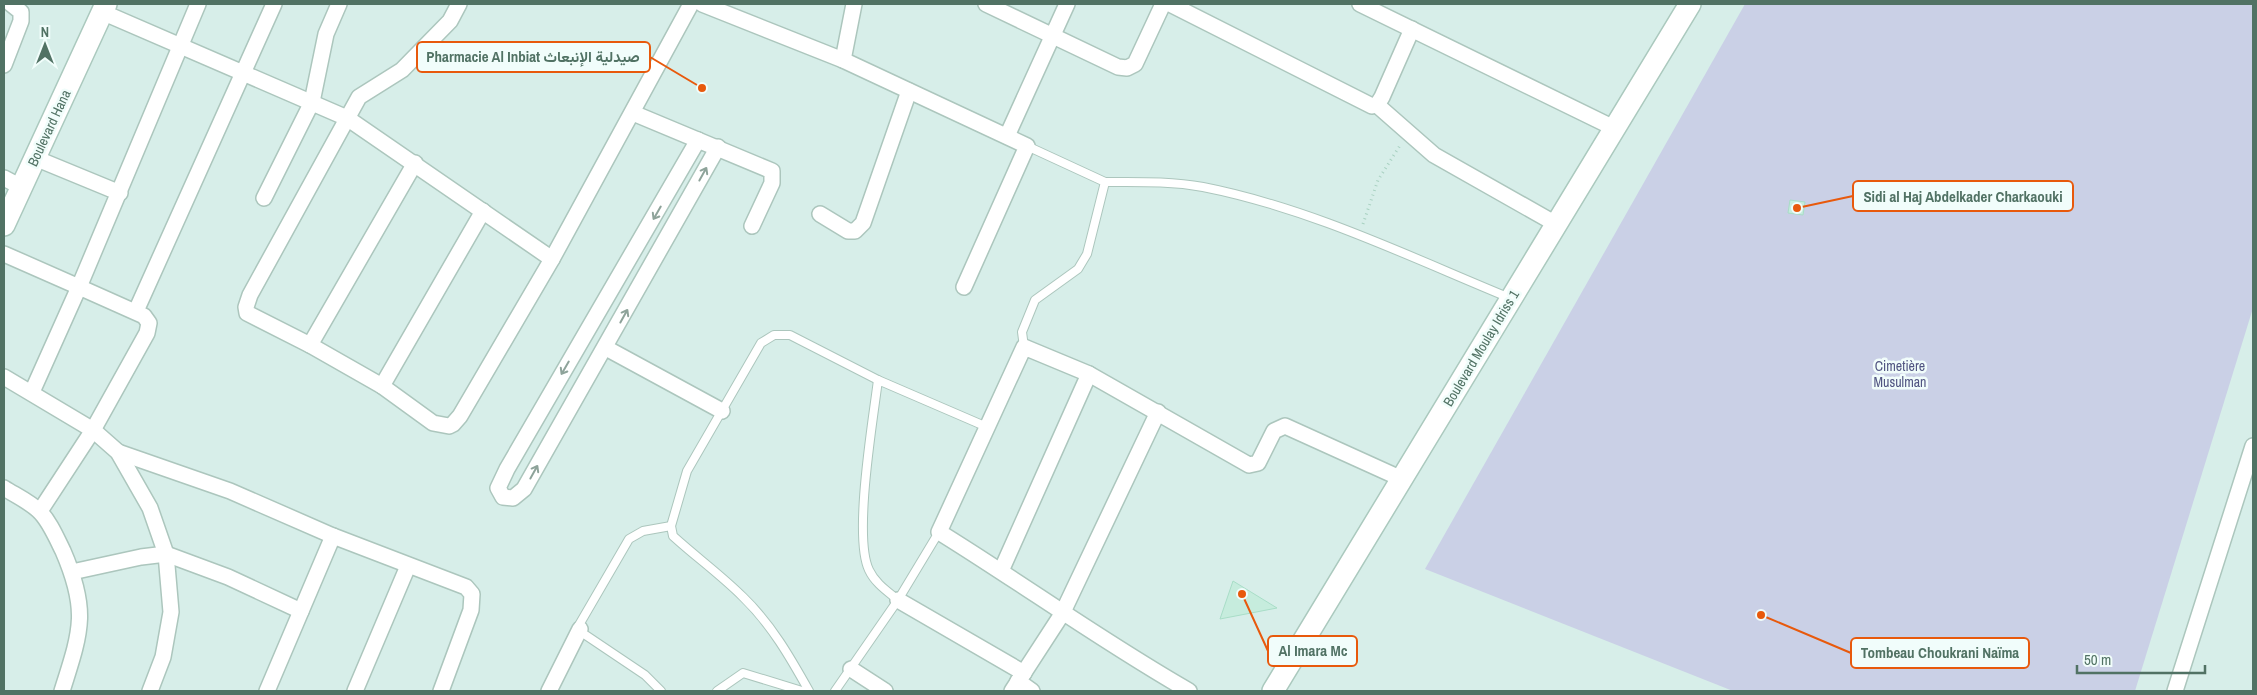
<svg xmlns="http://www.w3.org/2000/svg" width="2257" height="695" viewBox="0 0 2257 695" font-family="'Archivo Narrow',Vazirmatn,sans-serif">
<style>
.residential{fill:#d7eee9}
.green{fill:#cad0e6}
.building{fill:#c6ecdd;stroke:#a8ddc7}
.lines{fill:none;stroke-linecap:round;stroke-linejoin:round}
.lane-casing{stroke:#acc6bd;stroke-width:10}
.street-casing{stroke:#acc6bd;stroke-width:18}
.secondary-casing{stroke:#abc9be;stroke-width:24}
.path{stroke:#a8d1c1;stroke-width:3;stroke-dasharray:1 4;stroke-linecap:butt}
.lane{stroke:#fff;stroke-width:8}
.street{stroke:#fff;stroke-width:15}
.secondary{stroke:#fff;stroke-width:21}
.oneway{stroke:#8ea39a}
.labels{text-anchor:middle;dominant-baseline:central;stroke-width:5;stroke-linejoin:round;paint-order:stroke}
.street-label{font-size:14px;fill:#517264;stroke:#f1fdfb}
.park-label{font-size:14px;fill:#505481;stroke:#f1fdfb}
.leader{fill:none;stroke:#e8590c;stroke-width:2}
.callout-dot{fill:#e8590c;stroke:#f1fdfb;stroke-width:2}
.callout{fill:#f1fdfb;stroke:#e8590c;stroke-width:2}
.callout-label{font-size:15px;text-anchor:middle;font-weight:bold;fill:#517264}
</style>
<rect width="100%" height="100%" fill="#ebfaf7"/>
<rect class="residential" x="4" y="4" width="2249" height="687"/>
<path class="green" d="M1745 4H2253V308L2135 691H1733L1425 569Z"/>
<g class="building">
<path d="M1790 200 1805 202 1803 215 1788 213Z"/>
<path d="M1233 581 1277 608 1220 619Z"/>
</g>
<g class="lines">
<g class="lane-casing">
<g id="lane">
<path d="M1105 182C1138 182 1171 181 1203 187 1310 208 1410 257 1510 298"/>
<path d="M1024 347 1022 332 1035 300 1078 269 1087 254 1105 182 1027 146"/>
<path d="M898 600C887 591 875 583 869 570 853 537 873 420 878 380L987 427"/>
<path d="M661 691 645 675 581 632 579 625 629 539 643 531 671 526"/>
<path d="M717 691 743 673 802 691"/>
<path d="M809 691C790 657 771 624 743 597 721 575 696 557 673 536L671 526 687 471 761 343 774 335H790L878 380"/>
<path d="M835 691 898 600 939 532"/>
</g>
</g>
<g class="street-casing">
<g id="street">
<path d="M459 4 450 21 402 70 359 97 250 295 246 307 247 313 310 345 382 386 433 423 449 426 453 424 460 416 552 259 691 4"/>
<path d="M702 4 843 60 1027 146 964 287"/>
<path d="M986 4 1118 67 1127 68 1135 64 1163 4"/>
<path d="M1170 4 1372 106 1377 105 1382 97 1412 29"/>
<path d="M1360 4 1614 128"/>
<path d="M102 12 347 118 552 259"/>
<path d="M843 60 854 4"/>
<path d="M4 65 21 21V12L11 4"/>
<path d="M1377 105 1434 155 1556 224"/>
<path d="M633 113 772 171V183L752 226"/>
<path d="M1007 136 1067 4"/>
<path d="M698 140 507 469 498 488 503 497 513 498 524 489 718 147"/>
<path d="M35 158 120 193"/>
<path d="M4 178 21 187"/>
<path d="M264 198 312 102 326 34 339 4"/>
<path d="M820 214 848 231H855L863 223 909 91"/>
<path d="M4 254 79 287 32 392"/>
<path d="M136 311 274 4"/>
<path d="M310 345 415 163"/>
<path d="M606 348 722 411"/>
<path d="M4 377 93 430 118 452 150 508 166 554 171 612 163 657 150 691"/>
<path d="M382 386 483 211"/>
<path d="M118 452 230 491 333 536 466 587 472 594 471 610 441 691"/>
<path d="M4 488C15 495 30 502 39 511 49 520 57 539 63 551 89 611 81 631 62 691"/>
<path d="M40 511 93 430 147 333 149 323 144 316 79 287 198 4"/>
<path d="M1001 571 1089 374"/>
<path d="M72 572 141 557 166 554 228 577 301 611"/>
<path d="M898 600 1024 673"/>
<path d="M851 669 885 691"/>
<path d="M1018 681 1032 691"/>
<path d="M267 691 333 536"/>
<path d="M355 691 408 566"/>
<path d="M549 691 580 629"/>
<path d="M1012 691 1062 614 1158 412"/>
<path d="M1189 691C1103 642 1023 584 939 532L1024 347 1089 374 1249 465 1258 463 1274 431 1285 426 1402 479"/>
<path d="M2175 691 2253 446"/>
</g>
</g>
<g class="secondary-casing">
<g id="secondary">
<path d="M4 225 106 4"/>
<path d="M1273 691 1690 4"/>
</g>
</g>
<path class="path" d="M1363 224 1378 180 1401 144"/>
<use href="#lane" class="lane"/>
<use href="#street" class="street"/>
<use href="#secondary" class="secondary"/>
</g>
<defs><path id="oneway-shaft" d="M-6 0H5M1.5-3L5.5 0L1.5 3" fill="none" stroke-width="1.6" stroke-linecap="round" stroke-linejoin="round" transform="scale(1.25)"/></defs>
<g class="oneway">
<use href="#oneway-shaft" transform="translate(703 174) rotate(-61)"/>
<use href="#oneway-shaft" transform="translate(657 213) rotate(120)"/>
<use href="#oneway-shaft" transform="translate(624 316) rotate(-61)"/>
<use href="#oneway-shaft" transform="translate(565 368) rotate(120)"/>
<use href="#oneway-shaft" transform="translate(534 472) rotate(-61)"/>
</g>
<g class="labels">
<g class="street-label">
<text transform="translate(49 128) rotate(-65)">Boulevard Hana</text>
<text transform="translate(1481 348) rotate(-59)">Boulevard Moulay Idriss 1</text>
</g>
<g class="park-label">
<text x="1900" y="366">Cimetière<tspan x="1900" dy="16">Musulman</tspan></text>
</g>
</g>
<path class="leader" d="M702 88L650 57M1797 208L1853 196M1242 594L1268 651M1761 615L1851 653"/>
<g class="callout-dot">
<circle cx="702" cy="88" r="5"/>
<circle cx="1797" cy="208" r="5"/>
<circle cx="1242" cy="594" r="5"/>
<circle cx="1761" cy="615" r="5"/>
</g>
<g class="callout">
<rect x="417" y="42" width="233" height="30" rx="5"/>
<rect x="1853" y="181" width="220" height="30" rx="5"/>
<rect x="1268" y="636" width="89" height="30" rx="5"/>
<rect x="1851" y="638" width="178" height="30" rx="5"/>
</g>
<g class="callout-label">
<text x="533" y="62">Pharmacie Al Inbiat صيدلية الإنبعاث</text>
<text x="1963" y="202">Sidi al Haj Abdelkader Charkaouki</text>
<text x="1313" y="656">Al Imara Mc</text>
<text x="1940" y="658">Tombeau Choukrani Naïma</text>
</g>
<rect width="2257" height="695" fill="none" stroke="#517264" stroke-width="10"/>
<g transform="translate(45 45)" stroke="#f1fdfb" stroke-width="4" paint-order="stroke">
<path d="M0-4L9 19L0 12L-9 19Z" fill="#517264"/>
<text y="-8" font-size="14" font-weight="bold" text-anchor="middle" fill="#517264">N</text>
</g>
<path d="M2077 665v8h128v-8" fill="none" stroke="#517264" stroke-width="2.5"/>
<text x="2084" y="665" font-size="15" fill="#517264" stroke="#f1fdfb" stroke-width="4" paint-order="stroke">50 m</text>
</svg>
